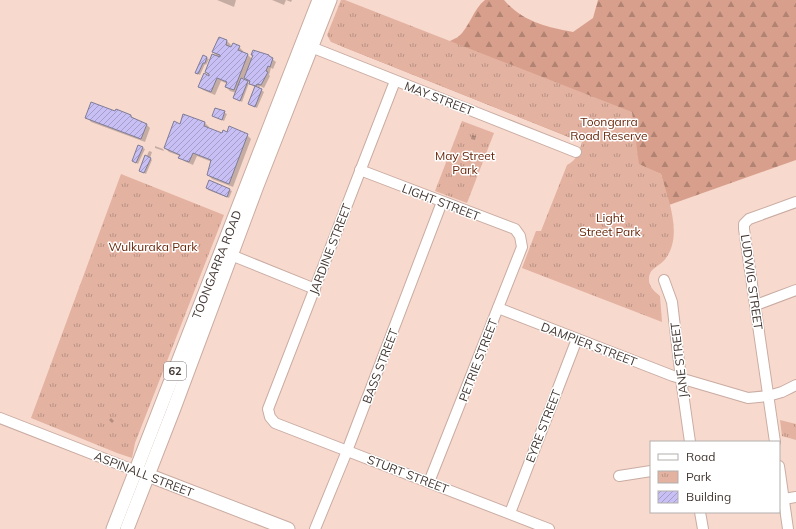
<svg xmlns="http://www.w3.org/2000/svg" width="796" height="529" viewBox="0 0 796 529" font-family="Mulish,sans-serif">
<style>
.forest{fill:url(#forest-firs)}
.park{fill:url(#park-tufts)}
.shadow{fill:#0003}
.building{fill:url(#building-hatch);stroke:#7f7c95}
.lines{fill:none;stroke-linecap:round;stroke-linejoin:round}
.minor-casing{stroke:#c9aca2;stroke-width:12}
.major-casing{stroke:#c9aca2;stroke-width:15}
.minor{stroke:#fff;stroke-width:10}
.major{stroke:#fff;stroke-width:13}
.labels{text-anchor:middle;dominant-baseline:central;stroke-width:3;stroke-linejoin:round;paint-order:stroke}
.shield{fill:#fff;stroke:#7a726f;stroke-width:1}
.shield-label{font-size:11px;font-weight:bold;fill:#413631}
.street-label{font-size:12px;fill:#413631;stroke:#fff}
.park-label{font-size:12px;fill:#69260a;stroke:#fff}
</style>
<defs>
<pattern id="forest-firs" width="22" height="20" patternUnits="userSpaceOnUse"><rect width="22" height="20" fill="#d8a08c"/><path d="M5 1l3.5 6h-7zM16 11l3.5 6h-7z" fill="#b18373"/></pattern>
<pattern id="park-tufts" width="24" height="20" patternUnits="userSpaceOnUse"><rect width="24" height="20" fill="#e3b2a1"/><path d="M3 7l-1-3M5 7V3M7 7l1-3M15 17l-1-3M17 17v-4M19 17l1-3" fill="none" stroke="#ba9284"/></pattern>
<pattern id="building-hatch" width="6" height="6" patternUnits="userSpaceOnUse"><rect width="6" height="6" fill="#c8c0f5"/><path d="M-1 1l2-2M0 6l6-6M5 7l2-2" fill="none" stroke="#a49dc7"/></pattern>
</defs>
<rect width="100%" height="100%" fill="#f8d9ce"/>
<path class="forest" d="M485 0H504C523 22 547 27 573 32L593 18 598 0H796V160L669 205 661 174 341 46 338 38 446 43C450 41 454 39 458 37 470 27 473 9 485 0Z"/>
<g class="park">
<path d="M341 0H345L632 112 639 164 661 174C668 198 683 235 666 258 661 266 650 267 649 278 648 286 654 291 660 296L662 322 522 268 536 231H541L567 165C577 160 579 152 582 142L331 42 327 35Z"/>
<path d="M462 121 494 133 467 203 435 191Z"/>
<path d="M121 174 224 215 135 443 132 458 117 453 31 418Z"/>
<path d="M780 420 796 424V440L782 436Z"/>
</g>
<g class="shadow">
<path d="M217 0H236L234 7Z"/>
<path d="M272 0H292L291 2 286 0 284 5Z"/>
<path d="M219 38 227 41 231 45 230 50 239 47 243 51V52L248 55 252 59 254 56 252 54 271 58 276 62 273 69 271 68 269 75 270 76 264 88 260 86 259 88 253 82 252 83 255 87 253 86 244 78 243 80 249 83 242 102 234 98 236 93 230 91 226 87 228 84 221 81 215 95 203 90 199 86 211 78 206 72 220 59 213 52Z"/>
<path d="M203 56 209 59 206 65 205 64 200 75 196 73Z"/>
<path d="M260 89 264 92 257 108 249 104Z"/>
<path d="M216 109 227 114 224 121 213 116Z"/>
<path d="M116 113 131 116 135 120 146 124 150 128 145 142 91 122 87 117Z"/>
<path d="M184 115 205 123 209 127 208 129 223 134 227 133 247 135 251 139 233 187 212 179 208 175 212 162 197 156 193 165 184 161 180 156 169 152 165 148 180 125Z"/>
<path d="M472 135 476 136 475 140 471 139Z"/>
<path d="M139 146 145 149 138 164 133 161Z"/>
<path d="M155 146 163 149 164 151 155 148Z"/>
<path d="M149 151 152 152 150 158 152 160 146 174 140 171Z"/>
<path d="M209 182 230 190 232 191 229 198 208 190 207 188Z"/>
<path d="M111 418 114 421 112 423 109 420Z"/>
</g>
<g class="building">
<path d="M219 37 227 40 226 45 231 47 233 43 240 46 238 50 248 54 234 90 225 87 227 82 217 78 211 92 198 87 204 73 209 76V74L205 72 212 54 220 57V55L212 52Z"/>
<path d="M253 50 269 55V56L273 58 270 67 268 66 266 71 268 72 261 85 257 84 256 86 249 84 250 81 244 78 253 55H251Z"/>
<path d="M203 55 207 57 205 63H203L198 74 195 73Z"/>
<path d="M241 78 248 81 240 101 233 98Z"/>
<path d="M255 86 262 89 255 107 248 104Z"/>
<path d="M91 102 115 111 116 109 131 115V117L147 124 141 139 85 118Z"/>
<path d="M215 108 225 111 222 120 212 116Z"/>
<path d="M183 114 205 122 204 126 222 133 223 130 227 132 229 126 248 134 229 184 207 175 211 160 193 153 189 162 178 158 180 155 164 148 174 121 180 124Z"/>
<path d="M138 145 143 147 136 163 132 161Z"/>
<path d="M145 155 151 158 144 173 139 171Z"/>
<path d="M209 180 230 189 227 197 206 188Z"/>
</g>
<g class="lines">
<g class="minor-casing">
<g id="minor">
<path d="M306 45 576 152"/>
<path d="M395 81 268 409 270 417 275 423 549 529"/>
<path d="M360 170 515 229 520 236 522 247 429 482"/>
<path d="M231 255 315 289"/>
<path d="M664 280 672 302 681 379 690 442"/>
<path d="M756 305 796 290"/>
<path d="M498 308 673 376 748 398 768 396 782 392 796 385"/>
<path d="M0 418 136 471"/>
<path d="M775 442 744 229V224L749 219 796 202"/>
<path d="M779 466 788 529"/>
<path d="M619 476 651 471"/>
<path d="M784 499 796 497"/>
<path d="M700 512 703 529"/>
<path d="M510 513 577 339"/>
<path d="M315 529 347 451 442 202"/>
</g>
</g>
<g class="major-casing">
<g id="major">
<path d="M140 472 288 529"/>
<path id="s1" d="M113 529 319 0"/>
<path d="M127 529 173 411 257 186 330 0"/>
</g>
</g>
<use href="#minor" class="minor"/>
<use href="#major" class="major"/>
</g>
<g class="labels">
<rect class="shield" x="164" y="362" width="22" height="18" rx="3"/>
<g class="shield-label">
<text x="175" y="371">62</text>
</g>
<g class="street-label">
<text transform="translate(439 98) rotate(21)">MAY STREET</text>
<text transform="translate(441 202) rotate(21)">LIGHT STREET</text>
<text transform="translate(330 249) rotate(-69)">JARDINE STREET</text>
<text stroke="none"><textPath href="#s1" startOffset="284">TOONGARRA ROAD</textPath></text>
<text transform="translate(752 282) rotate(82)">LUDWIG STREET</text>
<text transform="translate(589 344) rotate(21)">DAMPIER STREET</text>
<text transform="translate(478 360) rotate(-69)">PETRIE STREET</text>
<text transform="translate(679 360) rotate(-97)">JANE STREET</text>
<text transform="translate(380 366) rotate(-69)">BASS STREET</text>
<text transform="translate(543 426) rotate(-69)">EYRE STREET</text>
<text transform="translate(144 474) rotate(21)">ASPINALL STREET</text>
<text transform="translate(408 474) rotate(21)">STURT STREET</text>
</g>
<g class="park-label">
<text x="609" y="121">Toongarra<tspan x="609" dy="14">Road Reserve</tspan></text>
<text x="465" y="155">May Street<tspan x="465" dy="14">Park</tspan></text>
<text x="610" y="217">Light<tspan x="610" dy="14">Street Park</tspan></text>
<text x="153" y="246">Wulkuraka Park</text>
</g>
</g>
<rect x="650" y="441" width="130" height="72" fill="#ffffff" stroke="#b3afad"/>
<rect x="658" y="454" width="20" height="6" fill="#ffffff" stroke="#b3afad"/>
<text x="686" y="461" font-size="12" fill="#413631">Road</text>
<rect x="658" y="471" width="20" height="12" fill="url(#park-tufts)" stroke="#b3afad"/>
<text x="686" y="481" font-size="12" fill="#413631">Park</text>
<rect x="658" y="491" width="20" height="12" fill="url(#building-hatch)" stroke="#b3afad"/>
<text x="686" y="501" font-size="12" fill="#413631">Building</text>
</svg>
